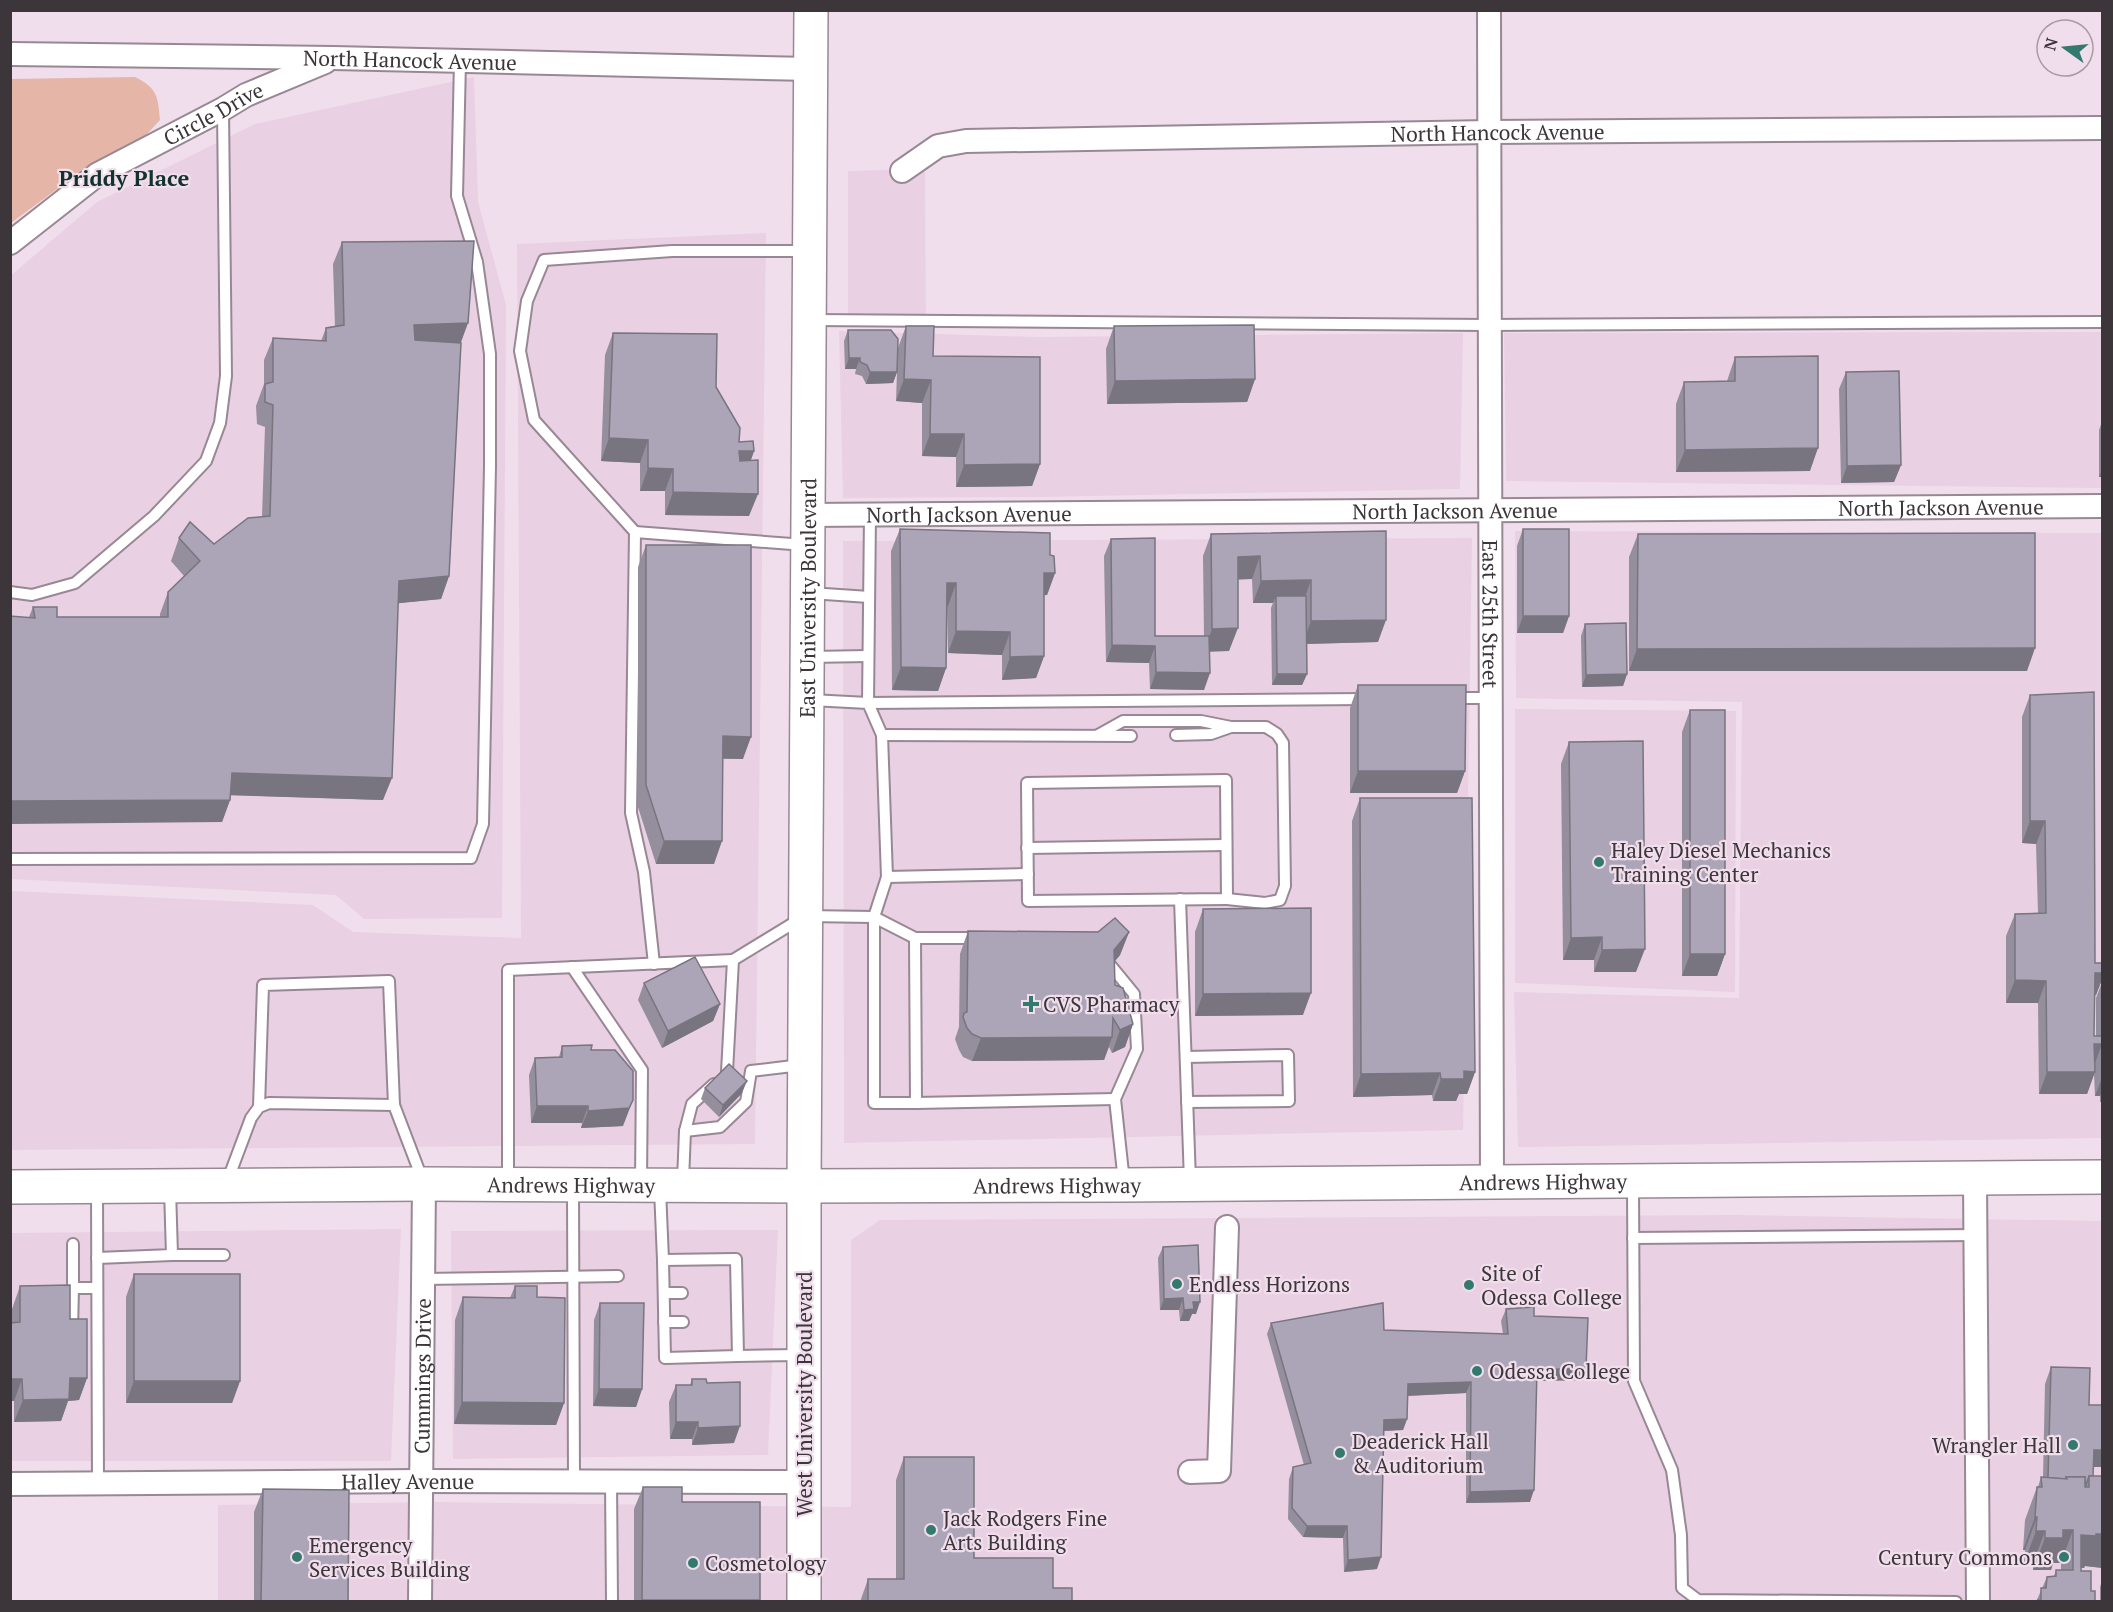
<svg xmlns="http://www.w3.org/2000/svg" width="2113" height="1612" viewBox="0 0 2113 1612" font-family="'PT Serif',serif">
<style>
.built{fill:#e9d0e3}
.green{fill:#e5b5a8}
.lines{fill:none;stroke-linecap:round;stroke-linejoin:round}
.service-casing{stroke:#988894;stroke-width:14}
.minor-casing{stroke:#988894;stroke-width:26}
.primary-casing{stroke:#988894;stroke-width:36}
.service{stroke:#fff;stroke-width:10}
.minor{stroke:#fff;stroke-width:22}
.primary{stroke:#fff;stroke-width:33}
.wall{fill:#948e9d}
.shaded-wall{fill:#787480}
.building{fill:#aca5b7;stroke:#787480;stroke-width:1.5}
.poi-dot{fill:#34796e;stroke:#f1deec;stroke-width:2}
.labels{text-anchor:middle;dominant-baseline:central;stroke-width:4.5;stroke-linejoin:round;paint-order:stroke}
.street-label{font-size:21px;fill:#3c353a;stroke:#f1deec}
.poi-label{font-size:21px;fill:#3c353a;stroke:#f1deec;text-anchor:start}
.neighbourhood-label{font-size:22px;font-weight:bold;fill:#11322d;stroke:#f1deec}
</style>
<rect width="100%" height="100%" fill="#f1deec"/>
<g class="built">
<path d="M474 77 478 202 506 305 502 918 364 919 336 895 11 879 10 276 97 202 255 124Z"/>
<path d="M925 169 926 327 848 326V171Z"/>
<path d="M766 233 755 1144 11 1150V891L313 905 353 932 521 938 517 244Z"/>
<path d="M839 331 1037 337 1463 333 1460 489 1039 497 843 498Z"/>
<path d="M2102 332V488L1506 481 1504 333Z"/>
<path d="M1515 531 2102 533V1138L1518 1147 1514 992 1739 998 1742 702 1516 698Z"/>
<path d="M1472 538 1463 1130 844 1143 843 541Z"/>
<path d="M1515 709 1736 711 1735 992 1515 983Z"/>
<path d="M1735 1215 2102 1221V1601L218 1602V1505L435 1502 851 1507V1240L880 1220Z"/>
<path d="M401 1229 391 1461H11L10 1233Z"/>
<path d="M778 1230 768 1455 453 1459 451 1231Z"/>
</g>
<path class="green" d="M135 77C157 88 158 96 160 120L146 135 76 175 11 223 10 79Z"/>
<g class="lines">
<g class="service-casing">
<g id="service">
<path d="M812 320 1490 325 2102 322"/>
<path d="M870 515 868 703 1366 699"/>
<path d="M635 532 805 545"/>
<path d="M10 592 32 595 75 583 154 516 206 461 220 423 226 376 223 110"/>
<path d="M810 593 869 597"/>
<path d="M810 657 868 656"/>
<path d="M1454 698H1491"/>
<path d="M811 700 868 703 882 735 887 877 1028 874"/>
<path d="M882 735 1131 736"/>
<path d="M1098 735 1123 721H1201L1231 727"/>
<path d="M1176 735 1211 734 1231 727H1266L1277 734 1283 743 1285 886 1280 900 1265 903 1227 899"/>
<path d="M1226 780 1227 899 1028 901 1027 783Z"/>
<path d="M1027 848 1226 845"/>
<path d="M10 859 471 858 483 824 490 466V354L477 262 457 196 460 61"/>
<path d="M887 877 874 917V1103H916"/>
<path d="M1180 899 1190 1181"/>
<path d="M980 938H915L916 1103 1115 1099"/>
<path d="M654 964 644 872 631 813 635 532 534 420 520 351 527 301 544 260 672 251H808"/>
<path d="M1111 966 1134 994 1137 1049 1115 1099 1124 1182"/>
<path d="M572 967 642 1070 641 1182"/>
<path d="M1186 1057 1288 1055 1289 1101 1187 1102"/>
<path d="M727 1072 733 960 805 916 874 917 915 938"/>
<path d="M259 1107 263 985 389 981 394 1105"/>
<path d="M685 1131 720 1127 746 1102 751 1071 801 1065"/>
<path d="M508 1180V970L733 960"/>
<path d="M683 1181 685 1131 692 1104 714 1084"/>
<path d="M227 1182 251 1118 259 1107 269 1103 394 1105 423 1181"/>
<path d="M1633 1185 1634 1381 1672 1470 1681 1535 1682 1588 1698 1600 1956 1602"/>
<path d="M573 1188 574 1481"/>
<path d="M97 1189 98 1483"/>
<path d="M660 1189 663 1260"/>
<path d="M1633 1238 1976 1235"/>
<path d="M73 1244V1288H97"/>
<path d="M172 1255H224"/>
<path d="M97 1258 172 1255 170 1189"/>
<path d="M736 1259 738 1356 665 1358 663 1260Z"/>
<path d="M423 1279 618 1276"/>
<path d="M664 1293H682"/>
<path d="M664 1322H683"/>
<path d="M72 1331 73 1288"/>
<path d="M738 1356 801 1355"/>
<path d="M611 1481 612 1602"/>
</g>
</g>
<g class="minor-casing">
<g id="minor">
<path id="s1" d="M1489 10 1492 1183"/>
<path id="s2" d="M10 54 333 58 810 69"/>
<path id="s3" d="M902 171 938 146 966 141 1489 132 2102 128"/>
<path id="s4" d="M10 243 98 174 223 109 246 95 325 62"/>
<path id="s5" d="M807 515 2102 506"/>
<path d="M1975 1178 1978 1602"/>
<path d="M1190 1472 1219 1471 1227 1227"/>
<path id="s6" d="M10 1484 421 1481 804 1482"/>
<path id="s7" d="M420 1602 424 1184"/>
</g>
</g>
<g class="primary-casing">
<g id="primary">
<path id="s8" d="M10 1187 424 1184 804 1186 1124 1185 2102 1177"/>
<path id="s9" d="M804 1602V1186L811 10"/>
</g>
</g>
<use href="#service" class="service"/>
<use href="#minor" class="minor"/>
<use href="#primary" class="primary"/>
</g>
<g class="wall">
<path d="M342 242 461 343 449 576 441 599 398 603 383 800 230 795V800L222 822 29 617 33 607 57 617H160V614L168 592 184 576 171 561 179 538 214 544 262 517 265 427 257 424 256 406 264 384V360L273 338 321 341 326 328 335 327 333 264Z"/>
<path d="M906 326 933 356 1040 464 1032 486 956 487V457L922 456V403L896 401 897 372 893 383 866 384 862 376 855 374 856 369H845L844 341 848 330 898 348Z"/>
<path d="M1114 326 1255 379 1247 402 1107 404 1106 349Z"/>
<path d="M613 333 716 387 739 442 754 451 751 460 749 516 665 515V491H640V463L601 461 605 355Z"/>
<path d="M1735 357 1810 471 1676 472V404L1684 382 1727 381Z"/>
<path d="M1846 372 1901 465 1894 482 1841 483 1839 389Z"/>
<path d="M2103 419V477H2099V430Z"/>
<path d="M900 529 1050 555 1055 573 1047 595H1044V656L1036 678 1002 680V655L948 653 947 606 946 668 938 691 892 690 891 551Z"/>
<path d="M1523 529 1569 616 1563 633H1517V546Z"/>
<path d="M1386 531 1378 642 1306 644 1307 674 1302 685H1272L1271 608 1273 603H1253L1252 579H1238L1229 651H1209L1204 690 1150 689 1149 663 1106 662 1104 556 1111 539 1155 636H1204L1203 556 1211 534Z"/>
<path d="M1638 534 2027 671H1629V557Z"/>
<path d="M646 545 743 759H723L714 864H656L638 807V567Z"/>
<path d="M1585 624 1627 674 1623 686 1582 687 1581 636Z"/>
<path d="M1358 685 1465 771 1457 793H1350V708Z"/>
<path d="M2030 695 2095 963H2103V977L2096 995H2094V1036H2096V998L2103 980V1102H2100V1096H2095L2094 1074 2087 1094H2039L2038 1003H2006V936L2015 914 2038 913 2036 844 2022 843V717Z"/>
<path d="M1690 710 1725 954 1717 976H1682V732Z"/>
<path d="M1569 742 1636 972H1594V960H1563L1561 764Z"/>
<path d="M1360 798 1475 1072 1467 1094H1459L1456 1101H1433L1432 1095 1353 1097 1352 821Z"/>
<path d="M1203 909 1303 1015 1195 1016V932Z"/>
<path d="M968 931 1129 932 1120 955 1114 962 1115 985 1133 1024 1125 1047 1112 1053 1109 1047 1104 1060 972 1061 963 1057 959 1050 955 1039 959 1027 960 954Z"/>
<path d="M644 983 720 1004 713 1021 662 1048 638 1000Z"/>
<path d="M562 1046 591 1050 623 1126 581 1128 582 1123H531L529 1075 535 1058 559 1057Z"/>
<path d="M705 1088 742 1093 719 1117 701 1099Z"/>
<path d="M1163 1247 1196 1314H1192L1189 1321H1180L1179 1310H1160L1158 1258Z"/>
<path d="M134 1274 240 1381 232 1403H126V1297Z"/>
<path d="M20 1286 70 1319 87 1378 79 1400 68 1401 61 1421 14 1422V1401H10V1323H12V1309Z"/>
<path d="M515 1286 537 1297 564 1403 556 1425 454 1424 455 1320 463 1297 510 1298Z"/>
<path d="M600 1303 642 1389 636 1407 593 1406 594 1320Z"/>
<path d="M1506 1309 1534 1316 1582 1380 1537 1381 1530 1502 1466 1503V1393L1408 1396 1407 1419 1403 1430 1384 1431 1377 1569 1344 1572 1343 1538 1303 1537 1288 1519 1289 1479 1293 1467 1304 1465 1267 1334 1271 1323 1384 1330 1503 1334 1501 1321Z"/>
<path d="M2051 1367 2089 1405 2103 1467H2093V1476H2103V1568L2085 1566 2084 1568H2081V1571L2091 1591 2095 1602H2036L2047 1577 2054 1576 2056 1570H2061V1563H2053L2051 1570H2033V1564L2024 1563 2025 1550H2023L2025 1520 2037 1487H2038L2041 1477 2043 1478 2045 1384Z"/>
<path d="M692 1379 707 1383 734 1443 692 1445V1439H670L669 1402 676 1385H690Z"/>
<path d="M904 1457 974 1558 1053 1588 1072 1602H860L868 1579H896V1480Z"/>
<path d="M643 1487 682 1502 760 1600 759 1602H634V1509Z"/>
<path d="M263 1489 348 1602H254V1512Z"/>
<path d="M2102 1581 2103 1602H2100V1587Z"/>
</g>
<g class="shaded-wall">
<path d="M468 323 460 345 405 347 414 325Z"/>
<path d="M849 358H860L856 369H845Z"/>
<path d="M870 372H897L893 383 866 384Z"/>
<path d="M904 379 931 380 922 403 896 401Z"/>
<path d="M1255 379 1247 402 1107 404 1115 381Z"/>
<path d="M930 434H964L956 457 922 456Z"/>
<path d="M609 438 648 440 640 463 601 461Z"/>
<path d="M1818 448 1810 471 1676 472 1685 450Z"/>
<path d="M739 451H754L746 473H731Z"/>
<path d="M1040 464 1032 486 956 487 964 465Z"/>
<path d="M1901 465 1894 482 1841 483 1847 466Z"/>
<path d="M648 468 673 469 665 491H640Z"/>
<path d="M2103 468V477H2099Z"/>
<path d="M673 492 758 494 749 516 665 515Z"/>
<path d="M1260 556 1252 579 1230 580 1238 557Z"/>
<path d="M1044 573H1055L1047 595 1035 596Z"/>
<path d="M449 576 441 599 391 604 399 581Z"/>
<path d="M1311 580 1303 603 1276 596 1273 603H1253L1261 581Z"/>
<path d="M947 583H956L948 606H939Z"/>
<path d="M1523 616H1569L1563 633H1517Z"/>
<path d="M1386 620 1378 642 1303 644 1311 621Z"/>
<path d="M1238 628 1229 651 1204 652 1212 629Z"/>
<path d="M956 631 1010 632 1002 655 948 653Z"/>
<path d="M1112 645 1155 646 1149 663 1106 662Z"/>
<path d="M2035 648 2027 671H1629L1637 649Z"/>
<path d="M1044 656 1036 678 1002 680 1010 657Z"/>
<path d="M901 667 946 668 938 691 892 690Z"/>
<path d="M1156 672 1210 673 1204 690 1150 689Z"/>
<path d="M1277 674H1307L1302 685H1272Z"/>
<path d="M1627 674 1623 686 1582 687 1586 675Z"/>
<path d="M723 736 751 737 743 759 715 758Z"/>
<path d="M1358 771H1465L1457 793H1350Z"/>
<path d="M232 773 392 778 383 800 224 795Z"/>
<path d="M230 800 222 822 10 824V801Z"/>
<path d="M2030 821H2045L2036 844 2022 843Z"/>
<path d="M664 841H722L714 864H656Z"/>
<path d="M1129 932 1120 955 1106 972 1114 950Z"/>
<path d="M1602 937 1594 960H1563L1571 938Z"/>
<path d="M1645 949 1636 972H1594L1602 950Z"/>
<path d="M1690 954H1725L1717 976H1682Z"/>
<path d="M2095 973H2103V977L2096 995 2087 996Z"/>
<path d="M2015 980 2046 981 2038 1003H2006Z"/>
<path d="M1311 993 1303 1015 1195 1016 1203 994Z"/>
<path d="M720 1004 713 1021 662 1048 668 1031Z"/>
<path d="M1133 1024 1125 1047 1112 1053 1120 1030Z"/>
<path d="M1112 1037 1104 1060 972 1061 981 1038Z"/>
<path d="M2094 1044H2102L2094 1066Z"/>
<path d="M1464 1071 1475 1072 1467 1094H1459L1456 1101H1433L1441 1079Z"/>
<path d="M2047 1072H2095L2087 1094H2039Z"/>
<path d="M1440 1073 1432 1095 1353 1097 1361 1074Z"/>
<path d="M2103 1075V1090L2100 1096H2095Z"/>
<path d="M747 1081 742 1093 719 1117 723 1105Z"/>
<path d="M633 1100 623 1126 581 1128 588 1111Z"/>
<path d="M537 1106H588L582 1123H531Z"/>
<path d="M1183 1298 1179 1310H1160L1164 1299Z"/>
<path d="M1193 1302H1200L1196 1314H1192L1189 1321H1180L1184 1310Z"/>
<path d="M1586 1368 1582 1380 1533 1381 1537 1370Z"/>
<path d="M70 1378H87L79 1400 68 1401 61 1421 14 1422 23 1400Z"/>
<path d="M10 1379H22L14 1401H10Z"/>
<path d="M134 1381H240L232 1403H126Z"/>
<path d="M1471 1382 1466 1393 1403 1396 1408 1384Z"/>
<path d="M599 1389H642L636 1407 593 1406Z"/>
<path d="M462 1402 564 1403 556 1425 454 1424Z"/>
<path d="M1407 1419 1403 1430 1380 1431 1384 1420Z"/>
<path d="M676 1422H698L692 1439H670Z"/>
<path d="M740 1426 734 1443 692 1445 698 1428Z"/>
<path d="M2094 1450H2103V1467H2088Z"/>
<path d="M1534 1490 1530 1502 1466 1503 1470 1492Z"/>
<path d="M2035 1517H2037L2025 1550H2023Z"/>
<path d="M1307 1526H1347L1343 1538 1303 1537Z"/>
<path d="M2063 1530H2073L2061 1563H2053L2051 1570H2033L2045 1538Z"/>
<path d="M2036 1531H2045L2033 1564 2024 1563Z"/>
<path d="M2096 1534H2103V1568L2085 1566 2084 1568H2073L2081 1535Z"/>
<path d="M1381 1557 1377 1569 1344 1572 1348 1560Z"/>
<path d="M642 1600H760L759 1602H642Z"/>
</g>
<g class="building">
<path d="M474 241 468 323 414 325 415 340 461 343 449 576 399 581 392 778 232 773 230 800 10 801V616L35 618 33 607H57V617H168V592L200 561 179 538 190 522 214 544 248 518 270 516 273 405 265 402V384L273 382V338L326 341V328L344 325 342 242Z"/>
<path d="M1254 325 1255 379 1115 381 1114 326Z"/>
<path d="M906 326H934L933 356 1040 357V464L964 465V434H930L931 380 904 379Z"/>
<path d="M848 330H891L898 339 897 372H870L867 365 860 362V358H849Z"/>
<path d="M613 333 717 334 716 387 740 428 739 442 753 441 754 451H739L740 461 758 460V494L673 492V469L648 468V440L609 438Z"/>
<path d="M1818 356V448L1685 450 1684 382 1735 381V357Z"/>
<path d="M1899 371 1901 465 1847 466 1846 372Z"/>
<path d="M900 529 1050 533V555L1054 556 1055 573H1044V656L1010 657V632L956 631V583H947L946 668 901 667Z"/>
<rect x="1523" y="529" width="46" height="87"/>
<path d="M1386 531V620L1311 621V580L1261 581 1260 556 1238 557V628L1212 629 1211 534Z"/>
<path d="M2035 533V648L1637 649 1638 534Z"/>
<path d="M1155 538V636H1209L1210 673 1156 672 1155 646 1112 645 1111 539Z"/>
<path d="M646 545H751V737L723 736 722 841H664L646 785Z"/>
<path d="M1276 596H1306L1307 674H1277Z"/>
<path d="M1626 623 1627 674 1586 675 1585 624Z"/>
<path d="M1358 685H1466L1465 771H1358Z"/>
<path d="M2094 692 2095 963H2103V973H2095L2094 1036H2103V1055L2102 1044H2094L2095 1072H2047L2046 981 2015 980V914L2046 913 2045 821H2030V695Z"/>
<rect x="1690" y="710" width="35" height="244"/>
<path d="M1643 741 1645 949 1602 950V937L1571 938 1569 742Z"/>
<path d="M1360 798H1472L1475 1072 1464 1071V1079H1441L1440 1073 1361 1074Z"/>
<path d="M1311 908V993L1203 994V909Z"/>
<path d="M1115 918 1129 932 1114 950 1115 985 1123 988 1133 1024 1120 1030 1113 1018 1112 1037 981 1038 972 1034 967 1028 963 1017 964 1013 967 1012 968 931 1098 932Z"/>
<path d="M695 957 720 1004 668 1031 644 983Z"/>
<path d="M592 1045 591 1050H615L633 1071V1100L629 1108 588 1111V1106H537L535 1058 562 1057V1046Z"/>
<path d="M729 1064 747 1081 723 1105 705 1088Z"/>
<path d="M1198 1245 1200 1302H1193L1194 1309 1184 1310 1183 1298 1164 1299 1163 1247Z"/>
<rect x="134" y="1274" width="106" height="107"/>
<path d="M70 1285V1319H87V1378H70L69 1399 23 1400 22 1379H10V1323L20 1322V1286Z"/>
<path d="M515 1286H537V1297L565 1298 564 1403 462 1402 463 1297 515 1298Z"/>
<path d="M600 1303H644L642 1389H599Z"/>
<path d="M1383 1303 1384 1330 1508 1334 1506 1309 1534 1307V1316L1588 1318 1586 1368 1537 1370 1534 1490 1470 1492 1471 1382 1408 1384 1407 1419 1384 1420 1381 1557 1348 1560 1347 1526H1307L1292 1508 1293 1467 1311 1463 1271 1323Z"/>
<path d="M2051 1367 2090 1368 2089 1405H2103V1450H2094L2093 1476H2089L2086 1485H2085V1477H2066V1479L2048 1478Z"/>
<path d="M692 1379H706L707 1383 740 1382V1426L698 1428V1422H676V1385H692Z"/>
<path d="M904 1457H974V1558H1053V1588H1072V1602H868V1579H904Z"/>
<path d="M2089 1476H2103V1534H2096V1536L2081 1535V1571H2091V1591H2095V1602H2038V1600L2041 1601V1588H2046L2047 1577 2056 1576V1570H2073V1530H2063V1538H2045V1531H2036L2037 1517H2035L2037 1487H2042L2041 1477 2067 1479 2066 1477H2085V1487H2089Z"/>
<path d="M643 1487H682V1502H760V1600H642Z"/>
<path d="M263 1489 349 1490 348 1602H261Z"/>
<rect x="2102" y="1581" width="1" height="17"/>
</g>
<g class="poi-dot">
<circle cx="1599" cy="862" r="6"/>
<path d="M1028 995h6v6h6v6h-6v6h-6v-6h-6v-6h6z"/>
<circle cx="1177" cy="1284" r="6"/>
<circle cx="1469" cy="1285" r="6"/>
<circle cx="1477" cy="1371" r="6"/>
<circle cx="2073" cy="1445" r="6"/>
<circle cx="1340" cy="1453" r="6"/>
<circle cx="931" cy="1530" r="6"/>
<circle cx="297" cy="1557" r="6"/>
<circle cx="2064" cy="1557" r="6"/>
<circle cx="693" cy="1563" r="6"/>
</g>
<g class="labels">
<g class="street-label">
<text stroke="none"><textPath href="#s2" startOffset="400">North Hancock Avenue</textPath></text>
<text stroke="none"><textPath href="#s4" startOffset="242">Circle Drive</textPath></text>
<text stroke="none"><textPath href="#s3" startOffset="604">North Hancock Avenue</textPath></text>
<text stroke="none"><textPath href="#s5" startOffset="1134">North Jackson Avenue</textPath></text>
<text stroke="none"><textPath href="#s5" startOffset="648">North Jackson Avenue</textPath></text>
<text stroke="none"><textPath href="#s5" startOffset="162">North Jackson Avenue</textPath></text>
<text stroke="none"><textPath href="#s9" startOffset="1004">East University Boulevard</textPath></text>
<text stroke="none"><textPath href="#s1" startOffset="604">East 25th Street</textPath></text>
<text stroke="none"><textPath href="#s8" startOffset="1533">Andrews Highway</textPath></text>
<text stroke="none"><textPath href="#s8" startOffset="561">Andrews Highway</textPath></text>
<text stroke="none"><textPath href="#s8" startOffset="1047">Andrews Highway</textPath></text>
<text stroke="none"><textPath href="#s7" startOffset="226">Cummings Drive</textPath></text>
<text transform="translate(804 1394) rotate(-90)">West University Boulevard</text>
<text stroke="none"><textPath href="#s6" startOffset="398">Halley Avenue</textPath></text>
</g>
<g class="poi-label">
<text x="1611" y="850">Haley Diesel Mechanics<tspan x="1611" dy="24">Training Center</tspan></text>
<text x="1043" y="1004">CVS Pharmacy</text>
<text x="1481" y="1273">Site of<tspan x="1481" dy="24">Odessa College</tspan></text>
<text x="1189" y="1284">Endless Horizons</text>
<text x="1489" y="1371">Odessa College</text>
<text x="1352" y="1441">Deaderick Hall<tspan x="1352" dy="24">&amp; Auditorium</tspan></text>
<text x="2061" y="1445" text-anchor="end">Wrangler Hall</text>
<text x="943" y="1518">Jack Rodgers Fine<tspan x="943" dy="24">Arts Building</tspan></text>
<text x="309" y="1545">Emergency<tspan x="309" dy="24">Services Building</tspan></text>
<text x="2052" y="1557" text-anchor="end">Century Commons</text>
<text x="705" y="1563">Cosmetology</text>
</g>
<g class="neighbourhood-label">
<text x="124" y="177">Priddy Place</text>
</g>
</g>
<rect width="2113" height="1612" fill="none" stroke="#3c353a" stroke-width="24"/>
<g transform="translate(2065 48) rotate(285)"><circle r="28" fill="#f1deec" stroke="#a99aa5" stroke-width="1.5"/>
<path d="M0-4.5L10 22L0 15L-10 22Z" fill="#34796e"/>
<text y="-9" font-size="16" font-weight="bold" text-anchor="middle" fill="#3c353a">N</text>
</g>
</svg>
